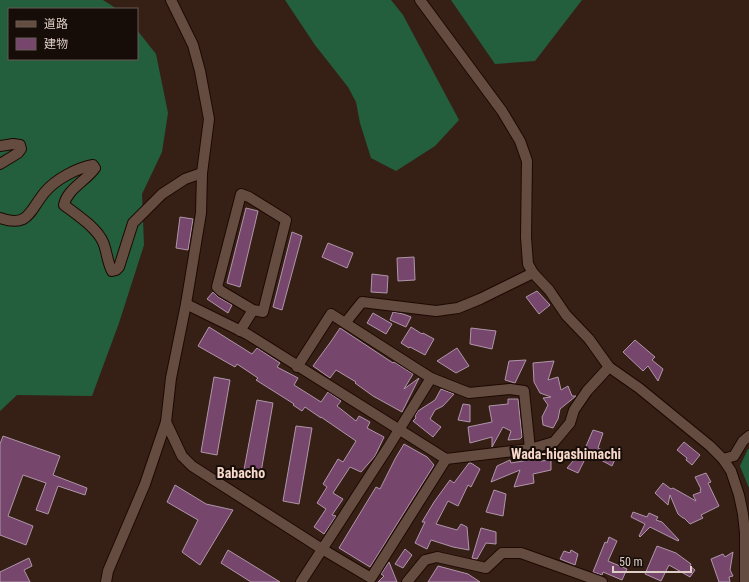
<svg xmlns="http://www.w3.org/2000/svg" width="749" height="582" viewBox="0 0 749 582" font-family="'Roboto Condensed','Noto Sans JP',sans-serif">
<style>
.forest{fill:#235f3d}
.building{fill:#76466c;stroke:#af96a9}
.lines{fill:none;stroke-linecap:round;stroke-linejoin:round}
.minor-casing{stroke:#1d0902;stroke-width:12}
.minor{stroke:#654c40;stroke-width:10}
.labels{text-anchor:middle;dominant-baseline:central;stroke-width:4;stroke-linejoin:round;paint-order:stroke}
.quarter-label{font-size:14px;font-weight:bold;fill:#f7d8ca;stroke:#170d08}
</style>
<rect width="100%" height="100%" fill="#362016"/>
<g class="forest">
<path d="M0 0H103L117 9H9V59H137V30L156 54 168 113 162 152 142 194 144 245 119 323 92 396 17 395 0 411Z"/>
<path d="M285 0H391L403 15 459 120 435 146 396 171 371 158 360 123 356 102 348 87 315 45Z"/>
<path d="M451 0H582L535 61 495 64Z"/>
<path d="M748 449H749V488L740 466Z"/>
</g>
<g class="building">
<path d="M246 208 258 211 240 287 227 283Z"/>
<path d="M180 217 193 219 188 250 176 248Z"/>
<path d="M292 232 302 236 282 310 273 307Z"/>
<path d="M328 243 353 253 347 268 322 257Z"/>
<path d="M414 257 415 280 398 281 397 258Z"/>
<path d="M372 274 388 276 387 293 371 292Z"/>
<path d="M537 291 550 305 539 314 526 297Z"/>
<path d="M213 292 218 297 232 305 228 313 207 299Z"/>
<path d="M393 312 403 314 411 317 406 327 390 320Z"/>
<path d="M373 313 392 324 386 334 367 323Z"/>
<path d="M209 327 252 354 257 348 280 363 277 367 298 378 294 385 321 402 328 392 341 401 337 406 356 421 359 416 370 422 367 428 384 437 375 456 361 472 350 467 333 493 343 499 332 515 336 516 324 534 314 527 326 509 317 503 327 487 323 484 338 459 343 462 356 441 321 417V418L305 407 302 411 293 405 294 404 256 380 258 378 237 364 235 367 198 346Z"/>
<path d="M411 327 422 334 423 333 434 339 425 355 410 347 409 348 401 343Z"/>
<path d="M340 328 393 363 394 362 413 374 404 389 419 378 402 412 373 396 355 383 356 382 336 370 330 378 313 366 332 340Z"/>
<path d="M471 328 496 331 492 349 470 344Z"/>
<path d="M635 340 655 357 652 360 663 369 658 381 648 366 643 371 623 352Z"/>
<path d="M457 348 469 366 456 373 437 361Z"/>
<path d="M526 360 515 383 505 380 509 361Z"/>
<path d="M554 361 548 380 558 377 561 390 568 386 572 396H576L560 409 558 419 553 428 543 425 542 417 548 405 543 398 551 397 540 393 534 382 533 363Z"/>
<path d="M214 377 230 380 217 455 201 452Z"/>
<path d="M441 389 454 394 443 406 435 410 430 419 441 427 433 437 413 421 416 418 415 416 418 411 435 400Z"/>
<path d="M508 399H518L522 437 520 439 508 440 511 431 503 427 492 447V437L470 443 468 427 492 422 489 406 508 404Z"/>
<path d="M257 400 273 403 260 478 243 475Z"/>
<path d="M463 404 470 405V422L458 420Z"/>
<path d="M296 426 312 428 299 504 283 501Z"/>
<path d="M593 430 603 433 598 448 616 457 612 466 584 451Z"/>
<path d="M3 436 60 456 53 475 87 488 85 495 58 486 48 514 36 510 46 483 23 475 8 516 33 526 26 545 0 535V444Z"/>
<path d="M684 442 700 455 692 465 686 460 687 458 677 450Z"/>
<path d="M404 444 427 457 434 465 370 567 339 548 376 487 380 489 395 459Z"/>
<path d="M579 453 586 457 578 473 567 468 574 460 575 461Z"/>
<path d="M541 458V461L551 460V470L533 474 534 483 514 487 520 470 491 482 497 466 510 460 511 463Z"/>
<path d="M469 463H471L480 469 471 487 468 485 458 506 448 501 436 524 457 530 461 524 467 527 469 550 453 547 431 540 427 549 415 543 425 522H422L434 502 450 480 454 483Z"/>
<path d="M706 473 711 482 708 483 719 506 701 515 703 518 690 524 684 518H683L678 514 670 495 668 505 655 493 663 483 671 489 673 488 696 501 693 495 701 492 700 490 701 489 695 477Z"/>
<path d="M175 485 206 504 233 510 200 565 182 552 198 520 167 502Z"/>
<path d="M494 490 506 494 503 516 486 512Z"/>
<path d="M633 512 647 517 649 513 658 517 656 520 662 522 679 540 678 541 650 527 640 537 639 536 645 524 631 517Z"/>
<path d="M481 528 496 532V544L486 543 477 559 472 558Z"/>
<path d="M609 537 617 541 608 561 627 569 622 580 603 572 602 575 593 572 605 542 607 543Z"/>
<path d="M657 546 676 553 691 564 690 566 695 570 690 577 669 565 661 581 645 574Z"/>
<path d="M405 549 412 555 403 568 395 564Z"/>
<path d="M228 550 280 582H251L221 563Z"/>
<path d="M571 550 578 554 575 565 560 559 564 551 570 553Z"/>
<path d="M733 552 730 570 733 576 729 577 730 582H719L711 559 723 554 725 557Z"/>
<path d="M29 558 32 566 24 570 30 582H0V572Z"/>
<path d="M389 562 397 582H378L384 576 381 574Z"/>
<path d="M438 566 468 574 480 582H428Z"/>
</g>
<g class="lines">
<g class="minor-casing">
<g id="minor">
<path d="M420 0 502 111 520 141 527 161 526 237 528 264 533 273 549 290 566 315 589 339 609 367 639 388 710 446 723 459 731 471 739 495 743 514 745 533V582"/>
<path d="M0 146 13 144 20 145 21 149 18 153 0 164"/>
<path d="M0 218C29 228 29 211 45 192 56 179 77 168 93 165L95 168C86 181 67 189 64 205 77 215 96 227 103 242 107 251 107 262 112 271L116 270 119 267 133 223 162 194 185 179 202 173"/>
<path d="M186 304 247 334 446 459 530 449 554 442 570 423 574 410 587 391 609 367"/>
<path d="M346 322 362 302 436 311 458 308 480 299 533 273"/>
<path d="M240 331 253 310 263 312 286 220 249 197 241 194 217 287 221 291 253 310"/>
<path d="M297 367 331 314 431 378 469 393 510 389 524 391 530 449"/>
<path d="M166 422 182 456 192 466 322 549 371 578 446 459"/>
<path d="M723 459 734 456 743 441 749 436"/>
<path d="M106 582 108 571 145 484 166 422 171 378 186 304 201 213 202 173 209 119 200 71 193 45 171 0"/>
<path d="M301 582 389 446 431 378"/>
<path d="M407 582 425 560 437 557 486 568 502 553H521L602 582"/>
</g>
</g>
<use href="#minor" class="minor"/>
</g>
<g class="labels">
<g class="quarter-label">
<text x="566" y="454">Wada-higashimachi</text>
<text x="241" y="473">Babacho</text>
</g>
</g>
<rect x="8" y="8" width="130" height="52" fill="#170d08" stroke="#665a54"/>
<rect x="16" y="21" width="20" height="6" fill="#654c40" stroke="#665a54"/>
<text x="44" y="28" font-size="12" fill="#ddcec7">道路</text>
<rect x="16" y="38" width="20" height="12" fill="#76466c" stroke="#665a54"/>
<text x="44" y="48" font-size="12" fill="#ddcec7">建物</text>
<path d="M613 566v6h78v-6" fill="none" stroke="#ddcec7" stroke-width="2"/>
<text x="619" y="566" font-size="12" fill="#ddcec7" stroke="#170d08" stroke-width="3" paint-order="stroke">50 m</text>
</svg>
